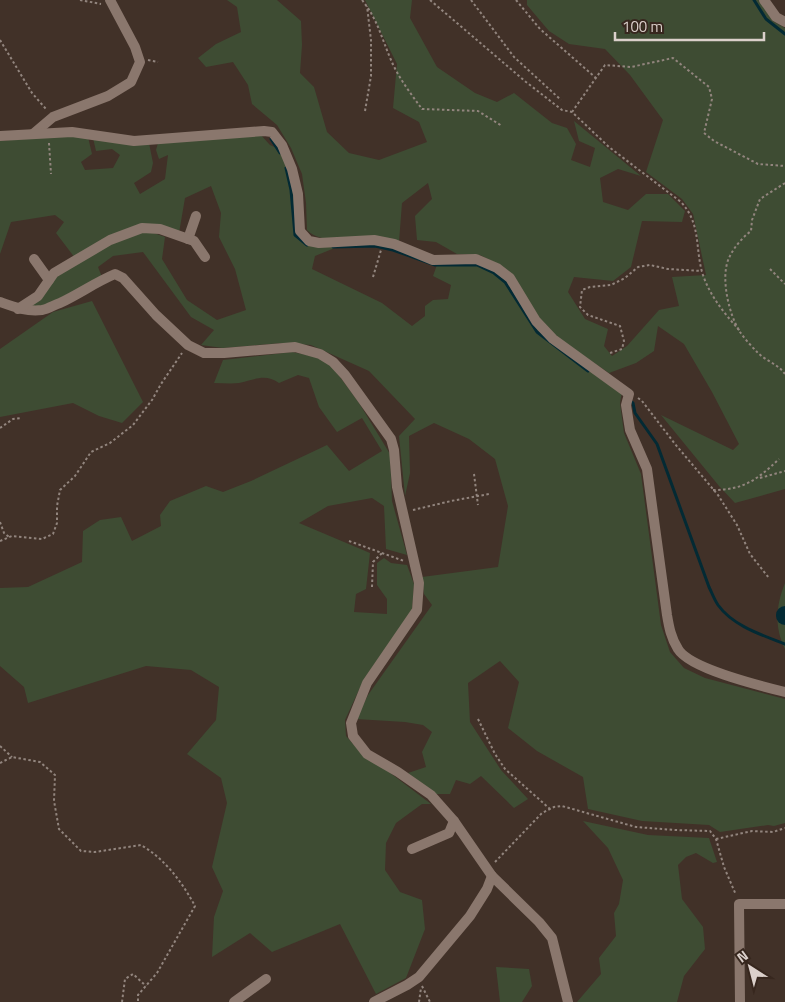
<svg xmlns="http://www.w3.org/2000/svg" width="785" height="1002" viewBox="0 0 785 1002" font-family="'Titillium Web',sans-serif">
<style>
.green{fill:#3e4c33}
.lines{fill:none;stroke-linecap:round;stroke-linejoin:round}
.stream{stroke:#032a34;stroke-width:3}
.river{stroke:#032a34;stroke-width:18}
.path{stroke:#92857e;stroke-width:2;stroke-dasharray:2.5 2.5;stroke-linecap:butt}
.street{stroke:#8a776d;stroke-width:10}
</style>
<rect width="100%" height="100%" fill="#413128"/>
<g class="green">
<path d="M227 0H277L301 21 302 45 300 73 314 87 327 132 349 153 379 160 427 142 419 122 393 108 397 64 365 0H412L410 18 437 67 475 93 497 102 514 93 552 123 567 128 576 144 571 160 590 167 595 148 579 141 574 121 641 176 618 169 600 178 603 202 628 210 646 194H668L685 211 682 222 642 221 631 267 613 281 574 277 568 292 585 319 608 329 604 346 612 356 627 346 659 310 679 306 672 277 706 275 693 214 682 199 646 172 663 120 630 75 605 49 569 44 549 31 527 5V0H760L773 21 785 28V489L735 503 719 486 661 415 733 450 739 444 712 392 684 344 658 326 654 351 636 363 609 373 559 339 540 319 514 277 502 266 480 255 457 254 436 242 417 240 415 216 432 199 428 183 402 203 399 242C392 240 384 236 376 236 354 235 324 247 307 230L306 203 302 174 291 148 277 125 252 104 248 85 233 62 206 67 198 58 216 44 241 32 237 7Z"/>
<path d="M260 134 270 145 283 151 307 242 342 245 315 256 312 269 382 303 412 326 425 316V306L433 300 448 299 451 285 433 276 438 262 474 260 494 270 508 281 535 323 622 392 620 403 624 433 641 474 661 625 670 652 684 668 705 678 785 699V823L774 826 768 825 720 832 709 825 642 821 588 809 583 777 537 751 508 728 519 682 500 661 468 683 470 722 501 770 528 799 514 808 481 776 470 784 456 780 450 794H434L408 773 426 767 422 752 432 732 423 725 405 722 356 719 368 695 432 605 424 594 422 577 498 567 508 506 495 459 469 439 434 423 409 436 410 473 405 496 399 436 415 419 369 371 311 345 282 343 223 348 201 345 214 330 191 317 143 252 113 256 98 267 102 277 45 306 26 307 56 277 105 247 140 232 148 231 165 237 162 259 187 300 217 320 246 310 235 269 219 237 221 213 211 186 185 198 179 233 141 224 75 258 56 233 64 222 55 215 11 222 0 254V141L72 135 88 137 92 154 81 162 85 170 113 168 120 155 112 149 96 151 93 138 149 143 153 163 151 172 134 183 140 194 165 179 168 155 159 159 156 150 158 143Z"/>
<path d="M92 301 143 402 122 423 99 416 73 403 0 417V349L53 312Z"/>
<path d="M292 352 317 357 332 366 359 403 390 454 392 501 407 555 386 549 384 506 372 498 328 506 299 523 370 553 366 589 356 594 354 612 387 614V599L377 585V563L384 558 391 563 407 565 414 584 412 610 364 679 345 720 346 736 363 755 385 769 431 804H422L396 823 386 843 385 870 400 892 422 900 425 929 406 978 376 994 340 924 272 952 250 933 212 957 214 917 223 891 212 867 227 803 221 778 187 754 216 720 219 687 191 670 146 666 28 703 24 687 0 666V588L28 587 82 562 83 531 100 520 121 517 132 541 161 526 160 515 170 501 206 486 223 492 251 481 327 445 349 471 382 451 362 418 337 432 319 407 309 378 298 375 279 383C265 373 254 380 239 383 231 384 222 383 214 383L223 360Z"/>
<path d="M785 583V649C774 627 776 605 785 583Z"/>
<path d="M583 821 648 835 709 838 717 862 713 863 696 853 686 857 678 865 682 899 703 927 705 949 684 976 677 1002H577L601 974 599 958 616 936 614 913 619 904 623 880 608 848Z"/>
<path d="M496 967 529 969 532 986 522 1002H500Z"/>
</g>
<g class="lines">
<g class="stream">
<path d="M754 0 766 19 785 34"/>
<path d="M271 139 280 153"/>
<path d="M286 168 291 190 295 235 307 245"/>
<path d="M333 247 375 246 393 250 435 265H477L494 273 505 282 537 332 588 371"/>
<path d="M630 401 633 403 635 413 657 444 709 587C712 593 714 599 718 605 733 626 762 635 785 644"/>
</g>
<path class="river" d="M785 615V616"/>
<g class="path">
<path d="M80 0 101 4"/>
<path d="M362 0C378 20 381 37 391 60 398 77 411 94 422 109L478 111 502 126"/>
<path d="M430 0 526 82 562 110 572 112 609 147 681 202C701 224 695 246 702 272 709 295 724 313 740 331"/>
<path d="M471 0 514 57 561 100"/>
<path d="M516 0 540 29 596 78"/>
<path d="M0 40 32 93 46 109"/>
<path d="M148 60 158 62"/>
<path d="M365 111 371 76V40L367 6"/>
<path d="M572 112 605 65 631 67 673 58 709 87 712 99 704 133 714 141 758 164 785 166"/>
<path d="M49 143 51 174"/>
<path d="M785 183 760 199 752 220 751 231C742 238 734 247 729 258 720 277 729 315 740 332 745 339 752 347 758 353 766 361 778 364 785 374"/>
<path d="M770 269 785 284"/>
<path d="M373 277 381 250"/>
<path d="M610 353 622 349 624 341 620 326 588 315 580 307 582 290 590 287 611 285 625 278 638 267 650 265 668 269 702 271"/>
<path d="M638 398 642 401 675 444 718 495 737 525 750 554 769 578"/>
<path d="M0 428 13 419 22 418"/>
<path d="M474 474 478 505"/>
<path d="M760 478 785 471"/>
<path d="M713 490C744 490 758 479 779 459"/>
<path d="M413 510 451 501 489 494"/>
<path d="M0 522 4 533 9 537"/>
<path d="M0 541 12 536 42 539 53 534 57 523V506L60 490 75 476 91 452 110 443 133 425 152 400 161 384 182 353"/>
<path d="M349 541 404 561"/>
<path d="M372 587 373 562 382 553"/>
<path d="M478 719 495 754 505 769 550 809"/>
<path d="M0 746 12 757"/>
<path d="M0 763 12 757 40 762 55 775 54 801 59 829 81 851 95 852 141 845C165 859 182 882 195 906L157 973 138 995V1002"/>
<path d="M716 839 752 831 773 832 785 828"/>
<path d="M495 862 542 813 554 807 562 806 636 827 675 830 710 831 716 839 724 867 736 895"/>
<path d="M422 986 430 1002"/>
<path d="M122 1002 125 979 133 974 146 986"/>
<path d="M419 1002 421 988"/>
</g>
<g class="street">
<path d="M764 0 776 17 785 22"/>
<path d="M33 134 53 117 108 96 131 82 140 62 135 47 110 0"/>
<path d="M0 136 72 132 134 141 264 131 272 132 282 145 292 169 298 194 300 231 309 241 319 243 374 240 394 244 433 260 476 259 497 268 510 278 536 321 553 339 629 394 626 405 630 430 647 469 667 615C669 627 671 638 678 649 690 669 761 686 785 692"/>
<path d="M188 239 196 216"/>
<path d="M34 259 49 280"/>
<path d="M0 302C14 307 27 312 42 310 48 309 54 305 60 303 79 294 96 282 115 274L123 278 156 315 188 345 204 353H224L295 347 320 354 333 362 345 375 391 439 394 450 397 487 419 583 417 610 367 683 351 723 353 736 367 754 398 772 431 795 454 821 492 876 539 922 552 938 568 1002"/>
<path d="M18 309 38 296 54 273 110 240 142 228 160 229 194 241 205 257"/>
<path d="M412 849 449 833 454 821"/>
<path d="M234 1002 266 979"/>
<path d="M374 1002 407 985 419 977 470 916 487 889 492 876"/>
<path d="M740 1002 739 904H785"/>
</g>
</g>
<g transform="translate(750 967) rotate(324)" stroke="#37271e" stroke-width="4" paint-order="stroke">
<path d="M0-4L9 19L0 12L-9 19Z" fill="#dbd0cb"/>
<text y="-8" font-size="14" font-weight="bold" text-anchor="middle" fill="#dbd0cb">N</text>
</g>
<path d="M615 32v8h149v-8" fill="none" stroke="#dbd0cb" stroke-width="2.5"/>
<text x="622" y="32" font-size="15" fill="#dbd0cb" stroke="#37271e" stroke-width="4" paint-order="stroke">100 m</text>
</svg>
